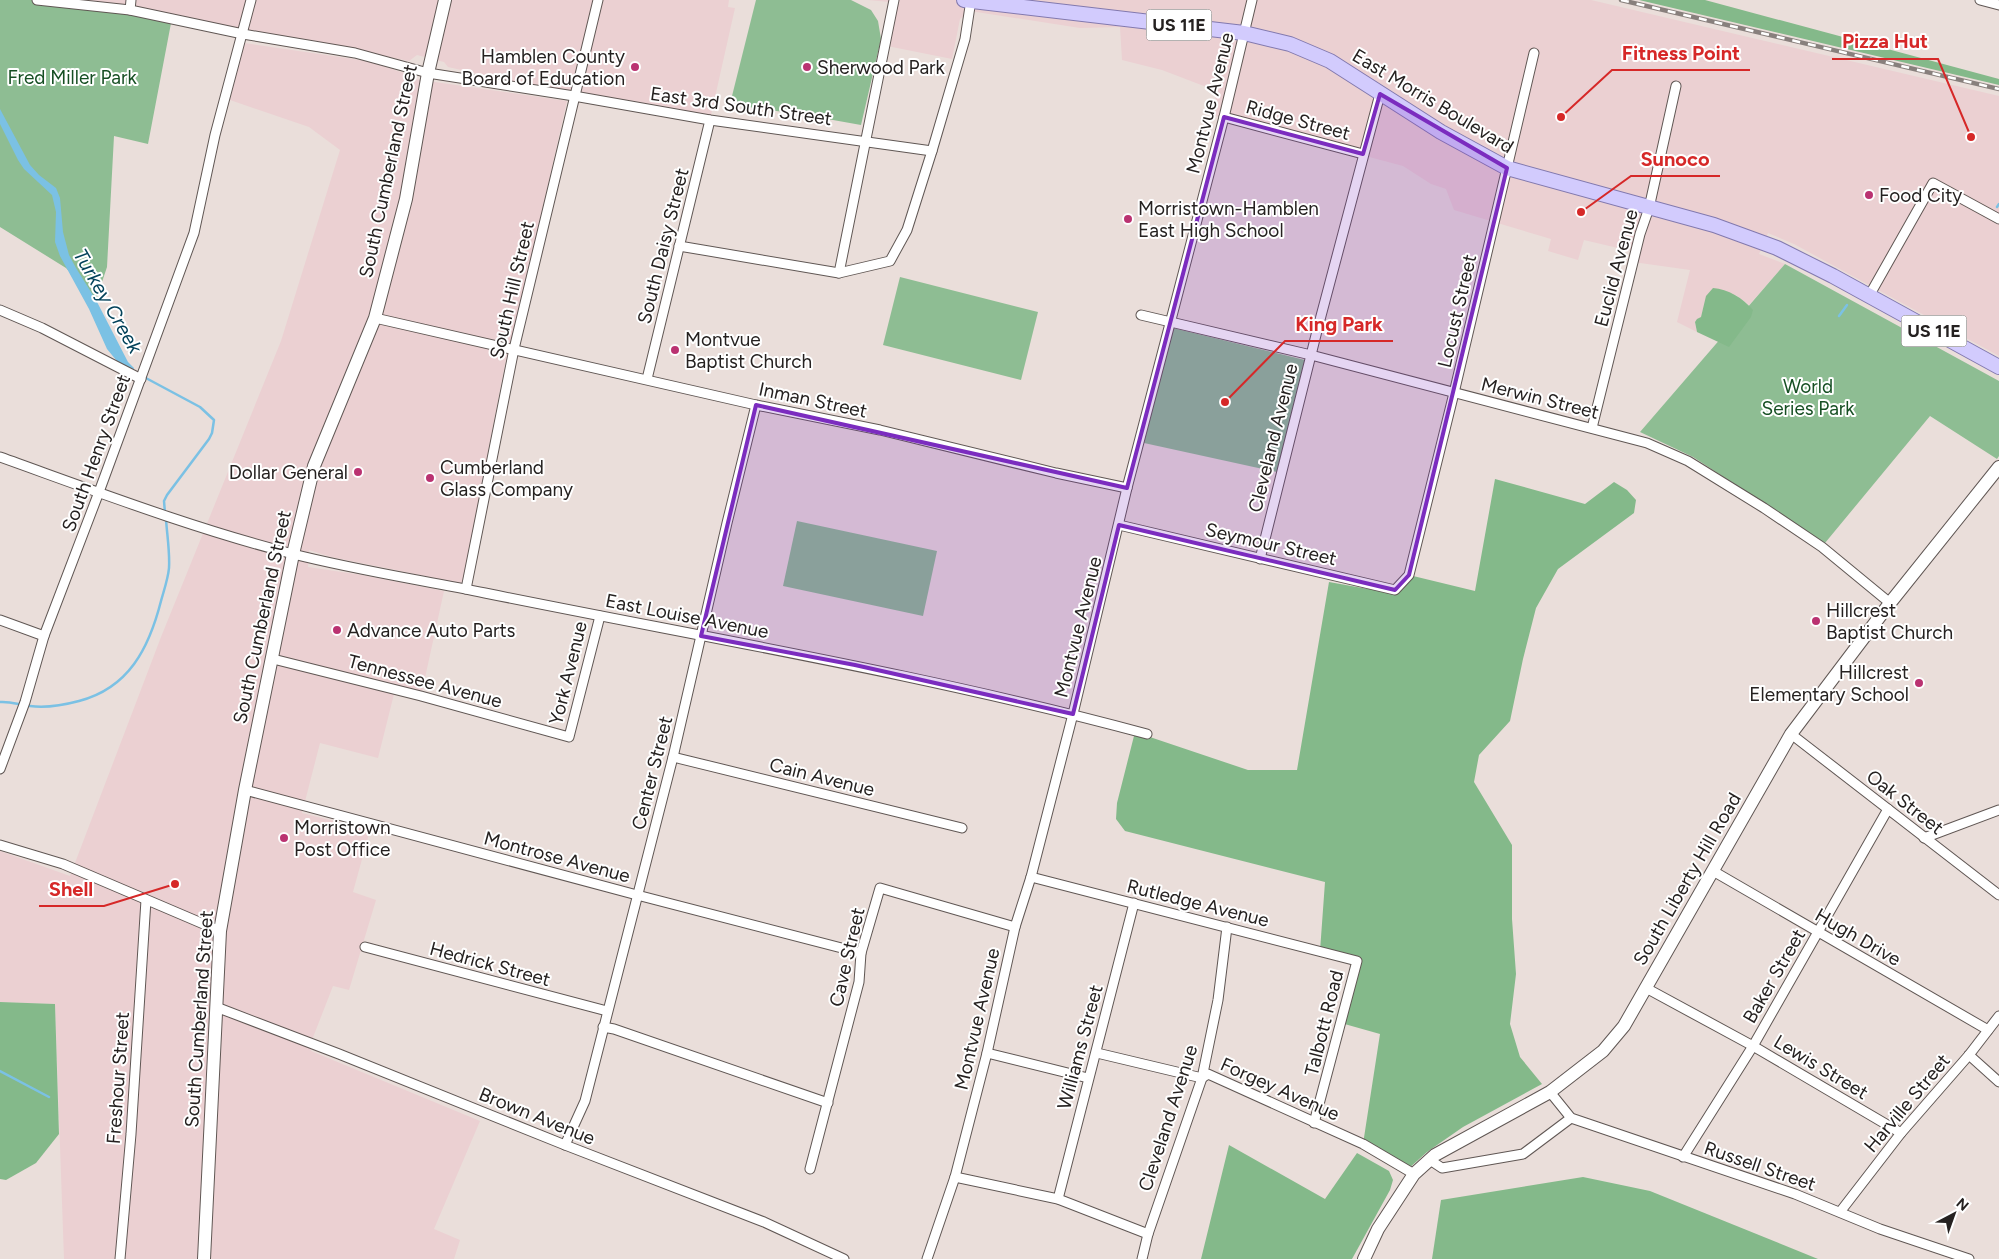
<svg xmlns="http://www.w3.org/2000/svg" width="1999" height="1259" viewBox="0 0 1999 1259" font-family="Figtree,sans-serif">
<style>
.commercial{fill:#ebd0d2}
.green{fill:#8ebd93}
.forest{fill:#84b98a}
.water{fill:#7bc1e4}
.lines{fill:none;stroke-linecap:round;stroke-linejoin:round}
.stream{stroke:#7bc1e4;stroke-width:2.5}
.street-casing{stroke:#605754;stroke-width:11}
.secondary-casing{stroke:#605754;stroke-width:14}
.primary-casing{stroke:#8279ae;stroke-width:16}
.street{stroke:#fff;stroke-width:9}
.secondary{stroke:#fff;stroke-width:12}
.primary{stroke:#d2cbfd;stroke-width:14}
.rail-casing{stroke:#88807d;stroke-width:4.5}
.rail{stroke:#fff;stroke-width:2.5;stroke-dasharray:8;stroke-linecap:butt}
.marked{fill:#7b2cbf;fill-opacity:0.2;stroke:#7b2cbf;stroke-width:4;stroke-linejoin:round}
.poi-dot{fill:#ba3271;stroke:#fff;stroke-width:2}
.labels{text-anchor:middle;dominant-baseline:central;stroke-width:4;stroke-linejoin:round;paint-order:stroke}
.shield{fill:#fff;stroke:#666463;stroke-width:1}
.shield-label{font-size:18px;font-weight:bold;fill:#252120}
.poi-label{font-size:19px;fill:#252120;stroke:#fff;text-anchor:start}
.park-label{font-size:19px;fill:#164f23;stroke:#fff}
.street-label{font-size:19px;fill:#252120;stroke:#fff}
.water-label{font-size:20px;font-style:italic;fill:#03425a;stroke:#fff}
.leader{fill:none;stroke:#d62828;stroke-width:2}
.callout-dot{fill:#d62828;stroke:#fff;stroke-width:2}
.callout-label{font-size:20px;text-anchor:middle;font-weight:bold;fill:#d62828;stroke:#fff;stroke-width:4;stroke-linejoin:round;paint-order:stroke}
</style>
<rect width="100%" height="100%" fill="#eadeda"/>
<g class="commercial">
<path d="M44 0H729L728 7 735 8 711 115 585 98 448 67 444 62 417 55 409 61 353 50Z"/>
<path d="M868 0H1591L1999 96V356L1794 244 1768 233 1759 254 1785 264 1749 305 1736 295 1703 309 1701 317 1695 322 1697 332 1677 322 1690 270 1633 262 1635 252 1584 240 1578 260 1548 251 1551 239 1454 210 1446 189 1431 184 1403 166 1212 115 1217 91 1162 70 1122 60 1120 27 1080 28 970 11 960 19 952 59 887 46 896 8 900 3Z"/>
<path d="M244 43 367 61 410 75 414 79 567 101 516 326 506 359 463 581 460 583 331 557 309 550 308 567 362 575 444 591 421 696 395 690 378 758 320 743 302 813 370 830 353 892 376 900 349 990 333 986 312 1040 311 1051 480 1121 434 1229 460 1240 454 1259H64L55 1004 0 1002V851L70 876 161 637 281 341 340 150 309 127 230 100Z"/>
</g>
<g class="green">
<path d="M0 0H37L172 18 148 144 114 136 107 267 96 300 66 268 0 227Z"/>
<path d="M756 0H851L871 10 878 21 881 39 861 125 805 115 741 106 732 96Z"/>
<path d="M1785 264 1999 381V456L1997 459 1930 416 1825 543 1693 457 1640 432Z"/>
<path d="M900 277 1038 312 1021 380 883 345Z"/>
<path d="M1173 328 1305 360 1277 472 1144 443Z"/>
<path d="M797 521 937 551 923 616 783 586Z"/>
</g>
<g class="forest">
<path d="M1639 0H1705L1999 79V85Z"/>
<path d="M1713 288C1728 289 1743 298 1753 310L1751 317 1729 347 1697 332 1695 322 1697 319 1701 317 1706 296Z"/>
<path d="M1495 479 1585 504 1614 482 1627 490 1636 500 1634 513 1558 569 1536 608 1523 659 1510 721 1479 755 1474 782 1512 845V919L1516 974 1510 1024 1520 1057 1542 1084 1463 1127 1427 1152 1407 1170 1363 1144 1380 1034 1341 1023 1357 961 1320 951 1325 882 1125 831 1116 819 1117 803 1135 732 1248 770H1297L1329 582 1368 589 1369 584 1395 590 1409 575 1475 591Z"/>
<path d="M0 1002 55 1004 59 1134 36 1163 6 1180 0 1179Z"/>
<path d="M1229 1145 1325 1199 1357 1153 1389 1171 1393 1180 1390 1190 1352 1259H1201Z"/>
<path d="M1583 1177 1650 1191 1818 1259H1432L1441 1200Z"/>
</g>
<path class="water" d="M0 109 30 165 39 175 56 188 60 198 63 232 69 255 76 268 96 300 128 362 134 368 133 372 121 366 107 349 89 309 60 256 55 242 56 212 52 195 24 169 18 160 0 124Z"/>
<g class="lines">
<g class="stream">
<path d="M1997 207 1999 204"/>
<path d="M1839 316 1847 305"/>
<path d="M144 377 200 407 214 420 212 433 209 439 167 495 164 501 165 513"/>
<path d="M0 702C10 701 20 705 30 706 45 708 64 705 79 701 129 688 149 648 161 601 164 590 168 579 169 568 170 552 167 535 166 519"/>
<path d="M0 1071 49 1097"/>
</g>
<g class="street-casing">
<g id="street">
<path d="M37 0 130 10 243 34 355 53 428 73 574 96 710 120 932 151"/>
<path d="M1980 0 1999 5"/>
<path d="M130 10 131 0"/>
<path d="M1224 117 1363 154"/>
<path d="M679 246 839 273 890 261 907 230 932 151 965 39 971 0"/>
<path d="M839 273 894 0"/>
<path d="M1869 296 1933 183 1999 219"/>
<path d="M0 310 42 328 141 379"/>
<path d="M1141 315 1311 355 1647 443 1688 461 1764 508 1822 547 1890 603"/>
<path d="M375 318 756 405 880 430 1056 473 1127 488"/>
<path d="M647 379 710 120"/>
<path d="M1592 428 1640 234 1649 208 1676 86"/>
<path d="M0 457C95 491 195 529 293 554 356 570 421 580 485 593 707 638 929 675 1147 734"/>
<path d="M1119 525 1395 590 1409 575 1454 393 1534 53"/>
<path d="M1260 559 1317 331 1380 94"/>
<path d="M466 589 514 349 598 0"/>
<path d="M0 620 44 636"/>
<path d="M273 659 421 696 569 737 600 616"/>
<path d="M1791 734 1999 895"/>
<path d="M673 757 962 828"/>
<path d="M0 769 25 702 44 636 99 492 194 233 215 135 251 0"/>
<path d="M245 790 637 895 861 953"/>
<path d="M1924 838 1999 810"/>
<path d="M0 845 63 864 220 931"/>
<path d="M1713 871 1988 1030"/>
<path d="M1031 877 1357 961 1314 1123"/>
<path d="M365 947 607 1011"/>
<path d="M1646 988 1753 1046 1901 1133"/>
<path d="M216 1007 339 1054 565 1145 764 1222 844 1259"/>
<path d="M603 1027 614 1029 828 1103"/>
<path d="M987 1053 1088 1078"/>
<path d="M1097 1053 1202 1078 1208 1074 1363 1144 1414 1174"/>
<path d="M1969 1055 1999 1082"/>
<path d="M1550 1092 1571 1118 1795 1194 1880 1229 1969 1259"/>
<path d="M565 1145 585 1101 673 757 727 523 756 405"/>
<path d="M1683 1157 1753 1046 1888 809"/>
<path d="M1430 1160 1442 1168 1523 1154 1571 1118"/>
<path d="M810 1169 859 982 861 953 880 888 1015 927"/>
<path d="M955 1177 1058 1199 1148 1234"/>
<path d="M1058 1199 1134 903"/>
<path d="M1840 1212 1901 1133 1969 1055 1999 1016"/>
<path d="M120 1259 131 1134 146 900"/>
<path d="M927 1259 955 1177 987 1053 1015 927 1031 877 1073 714 1127 488 1224 117 1252 0"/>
<path d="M1142 1259 1148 1234 1202 1078 1218 1000 1227 927"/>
</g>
</g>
<g class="secondary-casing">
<g id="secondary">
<path d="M204 1259 220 931 245 790 293 554 314 466 375 318 406 199 428 73 445 0"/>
<path d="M1364 1259 1378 1229 1414 1174 1435 1155 1550 1092 1603 1051 1624 1026 1791 734 1890 603 1999 467"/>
</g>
</g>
<g class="primary-casing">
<path id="primary" d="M964 0 1244 33 1290 44 1330 61 1441 132 1507 168 1714 225 1777 248 1833 276 1999 367"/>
</g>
<use href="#street" class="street"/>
<use href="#secondary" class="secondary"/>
<use href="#primary" class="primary"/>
<g class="rail-casing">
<path id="rail" d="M1621 0 1999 89"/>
</g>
<use href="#rail" class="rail"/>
</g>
<path class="marked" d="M1380 94 1507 168 1409 575 1395 590 1119 525 1073 714 855 665 701 636 756 405 1127 488 1224 117 1363 154Z"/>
<g class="poi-dot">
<circle cx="635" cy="67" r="5"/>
<circle cx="807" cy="67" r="5"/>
<circle cx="1869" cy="195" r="5"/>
<circle cx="1128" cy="219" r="5"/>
<circle cx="675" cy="350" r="5"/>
<circle cx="358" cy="472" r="5"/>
<circle cx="430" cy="478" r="5"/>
<circle cx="1816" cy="621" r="5"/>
<circle cx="337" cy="630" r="5"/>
<circle cx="1919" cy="683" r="5"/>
<circle cx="284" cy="838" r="5"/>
</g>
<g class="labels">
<g class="shield">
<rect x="1146.5" y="9.5" width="65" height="31" rx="4"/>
<rect x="1901.5" y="315.5" width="65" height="31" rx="4"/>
</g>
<g class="shield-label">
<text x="1179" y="25">US 11E</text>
<text x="1934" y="331">US 11E</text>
</g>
<g class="poi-label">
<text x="625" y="56" text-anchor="end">Hamblen County<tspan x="625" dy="22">Board of Education</tspan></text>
<text x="817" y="67">Sherwood Park</text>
<text x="1879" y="195">Food City</text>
<text x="1138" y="208">Morristown-Hamblen<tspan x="1138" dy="22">East High School</tspan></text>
<text x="685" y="339">Montvue<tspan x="685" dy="22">Baptist Church</tspan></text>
<text x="440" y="467">Cumberland<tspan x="440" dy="22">Glass Company</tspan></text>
<text x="348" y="472" text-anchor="end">Dollar General</text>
<text x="1826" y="610">Hillcrest<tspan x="1826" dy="22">Baptist Church</tspan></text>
<text x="347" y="630">Advance Auto Parts</text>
<text x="1909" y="672" text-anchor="end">Hillcrest<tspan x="1909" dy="22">Elementary School</tspan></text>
<text x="294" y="827">Morristown<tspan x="294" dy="22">Post Office</tspan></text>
</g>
<g class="park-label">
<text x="72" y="77">Fred Miller Park</text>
<text x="1808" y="386">World<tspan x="1808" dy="22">Series Park</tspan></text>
</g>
<g class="street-label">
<text transform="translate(1433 101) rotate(31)">East Morris Boulevard</text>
<text transform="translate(1210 103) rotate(-76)">Montvue Avenue</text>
<text transform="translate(741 106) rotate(8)">East 3rd South Street</text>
<text transform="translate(1298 120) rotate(15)">Ridge Street</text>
<text transform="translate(388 171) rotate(-78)">South Cumberland Street</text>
<text transform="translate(663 246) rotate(-76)">South Daisy Street</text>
<text transform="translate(1616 268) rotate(-75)">Euclid Avenue</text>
<text transform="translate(512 290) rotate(-77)">South Hill Street</text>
<text transform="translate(1457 311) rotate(-77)">Locust Street</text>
<text transform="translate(1540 398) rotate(14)">Merwin Street</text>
<text transform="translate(813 400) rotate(12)">Inman Street</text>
<text transform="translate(1273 438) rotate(-76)">Cleveland Avenue</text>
<text transform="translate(96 453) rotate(-70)">South Henry Street</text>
<text transform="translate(1271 544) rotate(13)">Seymour Street</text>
<text transform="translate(687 616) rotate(11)">East Louise Avenue</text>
<text transform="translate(262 617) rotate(-78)">South Cumberland Street</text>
<text transform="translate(1078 627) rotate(-76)">Montvue Avenue</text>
<text transform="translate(568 673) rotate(-76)">York Avenue</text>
<text transform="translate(425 681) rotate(15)">Tennessee Avenue</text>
<text transform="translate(652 773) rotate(-76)">Center Street</text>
<text transform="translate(822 777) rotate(14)">Cain Avenue</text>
<text transform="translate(1905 802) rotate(38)">Oak Street</text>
<text transform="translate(557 857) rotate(15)">Montrose Avenue</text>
<text transform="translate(1687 879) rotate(-60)">South Liberty Hill Road</text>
<text transform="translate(1198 903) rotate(14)">Rutledge Avenue</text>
<text transform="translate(1858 937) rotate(30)">Hugh Drive</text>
<text transform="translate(847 957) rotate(-77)">Cave Street</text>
<text transform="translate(490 964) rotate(15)">Hedrick Street</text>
<text transform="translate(1774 976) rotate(-60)">Baker Street</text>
<text transform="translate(199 1019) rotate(-86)">South Cumberland Street</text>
<text transform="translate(977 1019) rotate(-77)">Montvue Avenue</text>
<text transform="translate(1324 1023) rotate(-76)">Talbott Road</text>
<text transform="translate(1080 1047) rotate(-75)">Williams Street</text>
<text transform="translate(1821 1067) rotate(31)">Lewis Street</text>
<text transform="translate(118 1078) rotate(-86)">Freshour Street</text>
<text transform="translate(1280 1089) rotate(24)">Forgey Avenue</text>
<text transform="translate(1907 1103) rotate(-50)">Harville Street</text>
<text transform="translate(537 1116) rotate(22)">Brown Avenue</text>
<text transform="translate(1168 1118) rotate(-72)">Cleveland Avenue</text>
<text transform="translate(1760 1166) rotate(19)">Russell Street</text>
</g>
<g class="water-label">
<text transform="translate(108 301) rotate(60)">Turkey Creek</text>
</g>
</g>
<path class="leader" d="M1971 137L1938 59H1832M1561 117L1612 70H1750M1581 212L1631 176H1720M1225 402L1285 341H1393M175 884L104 906H39"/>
<g class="callout-dot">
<circle cx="1971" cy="137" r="5"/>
<circle cx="1561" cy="117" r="5"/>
<circle cx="1581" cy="212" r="5"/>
<circle cx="1225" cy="402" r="5"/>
<circle cx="175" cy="884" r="5"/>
</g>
<g class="callout-label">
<text x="1885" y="48">Pizza Hut</text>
<text x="1681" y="60">Fitness Point</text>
<text x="1675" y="166">Sunoco</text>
<text x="1339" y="331">King Park</text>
<text x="71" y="896">Shell</text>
</g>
<g transform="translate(1954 1214) rotate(41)" stroke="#ffffff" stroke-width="4" paint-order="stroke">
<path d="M0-4L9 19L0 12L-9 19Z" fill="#252120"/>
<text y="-8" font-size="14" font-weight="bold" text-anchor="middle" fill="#252120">N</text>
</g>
</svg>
